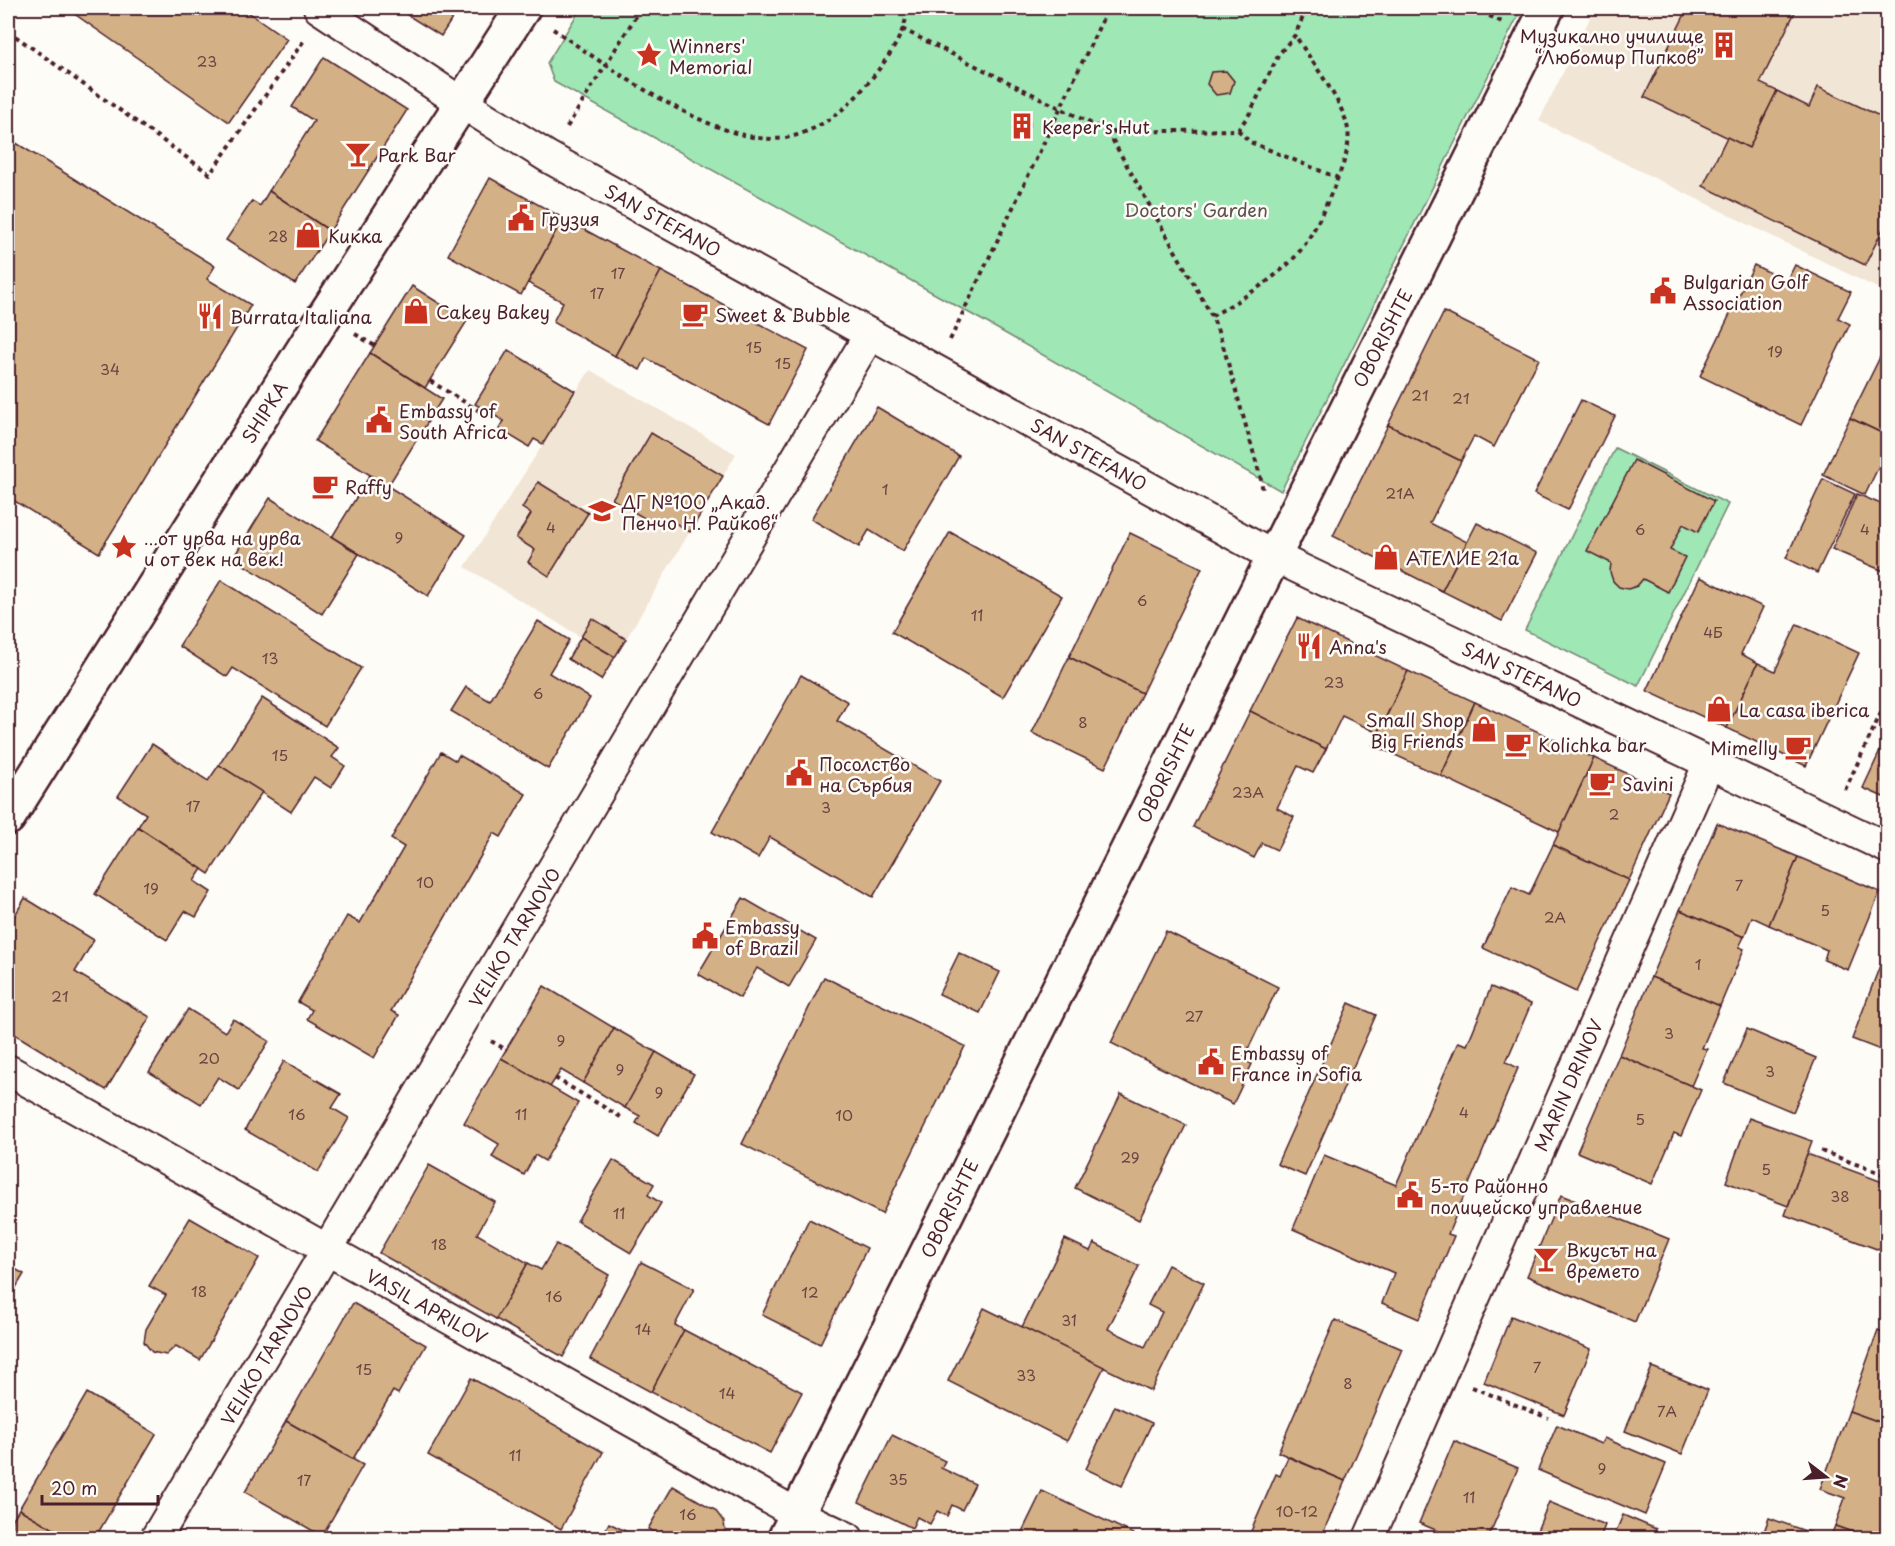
<svg xmlns="http://www.w3.org/2000/svg" width="1895" height="1546" viewBox="0 0 1895 1546" font-family="'Playpen Sans',sans-serif">
<style>
.built{fill:#f1e5d5}
.green{fill:#9fe7b5;stroke:#748370;stroke-width:1.5}
.building{fill:#d4b086;stroke:#4a1f2b;stroke-width:1.5}
.lines{fill:none;stroke-linecap:round;stroke-linejoin:round}
.street-casing{stroke:#4a1f2b;stroke-width:34}
.secondary-casing{stroke:#4a1f2b;stroke-width:38}
.path{stroke:#4a1f2b;stroke-width:4;stroke-dasharray:4.5 4.5;stroke-linecap:butt}
.street{stroke:#fdfcf7;stroke-width:30}
.secondary{stroke:#fdfcf7;stroke-width:33}
.labels{text-anchor:middle;dominant-baseline:central;stroke-width:5;stroke-linejoin:round;paint-order:stroke}
.number-label{font-size:15px;fill:#6c4342}
.poi-label{font-size:18px;fill:#4a1f2b;stroke:#fdfcf7;text-anchor:start}
.park-label{font-size:18px;fill:#5f514e;stroke:#fdfcf7}
.street-label{font-size:18px;fill:#4a1f2b;stroke:#fdfcf7}
</style>
<rect width="100%" height="100%" fill="#fdfcf7"/>
<filter id="ink" filterUnits="userSpaceOnUse"><feTurbulence type="fractalNoise" baseFrequency=".0167" numOctaves="2"/><feDisplacementMap in="SourceGraphic" scale="12" xChannelSelector="R" yChannelSelector="G"/><feConvolveMatrix kernelMatrix="1 2 1 2 8 2 1 2 1" color-interpolation-filters="sRGB"/></filter>
<g filter="url(#ink)">
<g class="built">
<path d="M1595 8H1887V51L1881 64 1888 68 1887 293 1539 121Z"/>
<path d="M590 370 736 454 626 639 592 618 581 637 465 567Z"/>
</g>
<g class="green">
<path d="M581 8H1522L1281 491 980 319 554 82 547 63Z"/>
<path d="M1615 448 1728 504 1638 686 1525 630Z"/>
</g>
<g class="building">
<path d="M66 8H217L221 10 223 8H242L287 39 229 122Z"/>
<path d="M396 8H459L441 36Z"/>
<path d="M1688 8H1797L1760 83 1777 91 1749 148 1644 97Z"/>
<path d="M324 57 407 110 330 231 269 191 314 121 292 107Z"/>
<path d="M1226 71 1234 81 1230 93 1216 95 1207 84 1211 72Z"/>
<path d="M1818 87 1888 120V219L1865 265 1703 186 1727 137 1749 148 1777 91 1809 107Z"/>
<path d="M1019 118 1030 123 1026 133 1015 128Z"/>
<path d="M8 138 215 266 207 279 251 305 99 553 8 497Z"/>
<path d="M490 178 563 218 521 295 448 255Z"/>
<path d="M269 191 330 231 295 284 226 240 252 201 260 206Z"/>
<path d="M563 218 661 271 615 356 553 322 563 302 528 283Z"/>
<path d="M1754 265 1787 281 1795 265 1851 292 1838 318 1850 324 1801 425 1700 376Z"/>
<path d="M661 271 808 350 769 424 646 358 640 370 615 356Z"/>
<path d="M412 286 467 321 425 388 370 353Z"/>
<path d="M1444 312 1539 359 1494 447 1474 436 1461 461 1388 425Z"/>
<path d="M1888 341V436L1850 418Z"/>
<path d="M508 350 575 391 543 444 534 439 529 447 499 429 504 421 475 404Z"/>
<path d="M370 353 442 399 388 486 315 441Z"/>
<path d="M1581 400 1615 416 1568 510 1534 494Z"/>
<path d="M877 407 959 456 903 551 869 530 859 547 811 519Z"/>
<path d="M1850 418 1888 436V447L1865 495 1823 475Z"/>
<path d="M1388 425 1461 461 1430 523 1467 542 1442 591 1333 536Z"/>
<path d="M651 433 723 476 690 532 667 518 661 528 612 499Z"/>
<path d="M1634 460 1714 501 1698 532 1683 524 1670 550 1685 557 1668 592 1643 579 1637 586 1628 589 1619 587 1613 581 1610 572 1611 563 1587 551Z"/>
<path d="M370 475 466 535 428 596 332 537Z"/>
<path d="M1823 479 1855 494 1817 573 1786 558Z"/>
<path d="M538 482 588 513 549 576 528 562 535 550 516 538 531 514 522 508Z"/>
<path d="M1857 494 1888 507V573L1832 549Z"/>
<path d="M270 498 359 554 322 614 233 558Z"/>
<path d="M1477 523 1537 553 1502 621 1442 591Z"/>
<path d="M950 532 1062 596 1003 697 892 632Z"/>
<path d="M1130 533 1202 568 1142 693 1069 657Z"/>
<path d="M1700 577 1763 607 1741 654 1758 663 1727 728 1647 691Z"/>
<path d="M221 580 361 668 325 726 233 668 227 677 179 646Z"/>
<path d="M592 618 626 639 615 657 581 637Z"/>
<path d="M1297 618 1408 671 1378 733 1342 716 1326 749 1250 711Z"/>
<path d="M538 621 569 640 549 673 590 698 548 769 451 711 466 687 490 701Z"/>
<path d="M1797 624 1859 653 1806 766 1727 728 1758 663 1775 671Z"/>
<path d="M581 637 615 657 601 680 568 659Z"/>
<path d="M1069 657 1142 693 1105 768 1032 733Z"/>
<path d="M1408 671 1475 702 1441 776 1373 745Z"/>
<path d="M801 675 848 702 837 721 940 781 873 897 770 837 758 858 712 832Z"/>
<path d="M262 698 339 748 332 757 345 766 331 788 314 777 291 812 219 765Z"/>
<path d="M1475 702 1594 758 1559 832 1441 776Z"/>
<path d="M1250 711 1326 749 1313 773 1298 766 1277 808 1294 817 1277 850 1262 843 1254 858 1193 827Z"/>
<path d="M1888 734V799L1863 788Z"/>
<path d="M152 744 208 781 219 765 262 792 209 874 138 827 146 814 118 796Z"/>
<path d="M441 752 456 761 459 755 526 794 501 837 494 833 391 1011 399 1015 374 1058 307 1019 312 1010 298 1002 347 916 360 923 404 847 391 839Z"/>
<path d="M1594 758 1669 793 1629 880 1553 845Z"/>
<path d="M1717 823 1798 857 1769 925 1752 917 1744 937 1680 910Z"/>
<path d="M138 827 202 869 194 881 211 892 196 917 185 911 167 940 95 894Z"/>
<path d="M1553 845 1629 880 1576 992 1483 948 1512 887 1529 895Z"/>
<path d="M1798 857 1880 892 1848 970 1824 960 1827 950 1769 925Z"/>
<path d="M25 898 94 940 75 972 150 1017 106 1090 8 1030V927Z"/>
<path d="M743 898 816 940 789 987 757 968 740 998 698 974Z"/>
<path d="M1680 910 1744 937 1739 947 1744 949 1720 1006 1651 977Z"/>
<path d="M1166 931 1278 987 1243 1060 1252 1064 1233 1104 1111 1043Z"/>
<path d="M959 953 1000 972 980 1013 939 994Z"/>
<path d="M1881 963 1888 965V1053L1852 1039Z"/>
<path d="M824 977 965 1046 882 1214 742 1144Z"/>
<path d="M1651 977 1720 1006 1702 1048 1707 1049 1691 1086 1619 1055Z"/>
<path d="M544 986 614 1028 583 1083 561 1070 550 1087 501 1058Z"/>
<path d="M1491 987 1531 1004 1506 1062 1518 1068 1448 1234 1454 1236 1419 1319 1382 1303 1394 1273 1293 1229 1324 1155 1396 1185 1458 1042 1467 1045Z"/>
<path d="M1349 1003 1376 1015 1305 1176 1277 1164Z"/>
<path d="M188 1009 225 1032 233 1019 269 1041 239 1090 218 1077 201 1104 149 1072Z"/>
<path d="M614 1028 656 1052 625 1108 583 1083Z"/>
<path d="M1747 1029 1816 1058 1793 1112 1724 1083Z"/>
<path d="M656 1052 694 1074 658 1136 636 1123 640 1116 625 1108Z"/>
<path d="M1619 1055 1701 1090 1681 1136 1674 1133 1652 1184 1577 1152Z"/>
<path d="M501 1058 578 1103 545 1161 535 1155 524 1175 492 1157 499 1144 464 1123Z"/>
<path d="M284 1061 341 1094 332 1108 349 1118 318 1172 245 1130Z"/>
<path d="M1121 1094 1186 1125 1139 1220 1075 1188Z"/>
<path d="M1749 1118 1812 1141 1788 1206 1726 1182Z"/>
<path d="M1807 1154 1888 1184V1248L1885 1252 1785 1215Z"/>
<path d="M613 1160 654 1184 648 1195 661 1203 631 1253 577 1221Z"/>
<path d="M429 1165 495 1202 477 1234 528 1263 496 1319 379 1253Z"/>
<path d="M1561 1195 1669 1239 1635 1322 1527 1276Z"/>
<path d="M190 1218 259 1258 200 1360 176 1346 166 1355 152 1352 144 1342 146 1329 166 1295 149 1286Z"/>
<path d="M809 1219 867 1248 820 1344 762 1315Z"/>
<path d="M1065 1239 1090 1251 1094 1243 1139 1266 1108 1329 1145 1347 1162 1312 1148 1305 1168 1265 1204 1283 1151 1391 1022 1327Z"/>
<path d="M556 1244 609 1275 563 1357 496 1319 528 1263 541 1270Z"/>
<path d="M641 1262 694 1289 675 1325 684 1330 651 1392 590 1359Z"/>
<path d="M8 1265 24 1274 8 1301Z"/>
<path d="M353 1303 426 1345 398 1394 393 1391 353 1459 286 1421Z"/>
<path d="M984 1308 1104 1367 1067 1441 948 1381Z"/>
<path d="M1511 1316 1591 1349 1564 1415 1484 1382Z"/>
<path d="M1335 1320 1402 1349 1345 1481 1278 1452Z"/>
<path d="M684 1330 802 1392 770 1453 651 1392Z"/>
<path d="M1878 1330 1888 1334V1425L1849 1411Z"/>
<path d="M1652 1367 1708 1390 1682 1454 1625 1431Z"/>
<path d="M471 1378 603 1452 561 1529 428 1455Z"/>
<path d="M87 1393 156 1434 95 1538H69L19 1509Z"/>
<path d="M1115 1406 1152 1423 1122 1486 1086 1469Z"/>
<path d="M1849 1411 1888 1425V1538H1869L1835 1526 1845 1498 1820 1489Z"/>
<path d="M286 1421 363 1465 322 1536 245 1492Z"/>
<path d="M1557 1425 1601 1444 1604 1438 1666 1464 1645 1515 1538 1470Z"/>
<path d="M892 1435 945 1461 941 1468 975 1484 962 1510 952 1505 947 1516 937 1511 930 1524 917 1517 912 1528 859 1502Z"/>
<path d="M1454 1441 1518 1468 1488 1538H1455L1419 1523Z"/>
<path d="M1288 1457 1345 1481 1321 1538H1248L1276 1474 1280 1476Z"/>
<path d="M673 1486 715 1510 724 1522 725 1530 724 1538H665L648 1529Z"/>
<path d="M1042 1491 1134 1534 1132 1538H1019Z"/>
<path d="M1549 1502 1605 1525 1600 1538H1534Z"/>
<path d="M19 1509 69 1538H8V1520L11 1522Z"/>
<path d="M1623 1515 1656 1529 1653 1538H1619L1614 1536Z"/>
<path d="M1769 1518 1825 1538H1751L1753 1534 1762 1537Z"/>
<path d="M609 1523 639 1538H601Z"/>
<path d="M1835 1526 1869 1538H1830Z"/>
</g>
<g class="lines">
<g class="street-casing">
<g id="street">
<path d="M319 8 462 103 548 157 1273 556 1888 848"/>
<path d="M8 1070 797 1514 848 1538"/>
<path d="M156 1538 870 334"/>
<path d="M1369 1538 1709 763"/>
</g>
</g>
<g class="secondary-casing">
<g id="secondary">
<path d="M8 818 325 315 523 8"/>
<path d="M785 1538 1547 8"/>
</g>
</g>
<g class="path">
<path d="M1473 8 1502 22"/>
<path d="M553 29C606 65 724 153 790 137 818 130 843 112 862 90 882 66 904 40 908 8"/>
<path d="M902 29 1108 132 1238 130 1250 113 1279 54 1295 35 1307 8"/>
<path d="M8 31 210 174 305 39"/>
<path d="M567 127 641 8"/>
<path d="M1238 130 1250 142 1338 178"/>
<path d="M1108 132 1212 316 1222 342 1261 479 1263 493"/>
<path d="M1212 316C1238 301 1274 280 1294 258 1312 238 1323 212 1334 187 1341 170 1351 148 1348 130 1345 104 1309 58 1295 35"/>
<path d="M355 334 375 346"/>
<path d="M950 340 1108 8"/>
<path d="M430 381 486 415"/>
<path d="M1845 790 1888 698"/>
<path d="M491 1041 507 1050"/>
<path d="M555 1078 624 1119"/>
<path d="M1821 1151 1888 1176"/>
<path d="M1472 1387 1548 1418"/>
<path d="M1408 1533 1422 1538"/>
</g>
<use href="#street" class="street"/>
<use href="#secondary" class="secondary"/>
</g>
</g>
<defs>
<g id="building-bare" transform="scale(2.07)"><path d="M-4-6H4V6H1V3H-1V6H-4ZM-2.5-4.3h1.7v1.8h-1.7ZM.8-4.3h1.7v1.8H.8ZM-2.5-1h1.7V.8h-1.7ZM.8-1h1.7V.8H.8Z" fill="#c8321e" stroke="#fdfcf7" stroke-width="2.5" paint-order="stroke"/></g>
<g id="sight-bare" transform="scale(2.07)"><path d="M0-6L1.8-2.2L6-1.7L2.9 1.2L3.7 5.4L0 3.3L-3.7 5.4L-2.9 1.2L-6-1.7L-1.8-2.2Z" fill="#c8321e" stroke="#fdfcf7" stroke-width="2.5" paint-order="stroke"/></g>
<g id="bar-bare" transform="scale(2.07)"><path d="M-6-5H6L.8 .8V4.5H3.5V6h-7V4.5H-.8V.8Z" fill="#c8321e" stroke="#fdfcf7" stroke-width="2.5" paint-order="stroke"/></g>
<g id="civic-bare" transform="scale(2.07)"><path d="M-.6-6.5H3V-4.5H.6V-3L4-1V1h2V6H-6V1h2V-1L-.6-3ZM-1.2 2.5V6h2.4V2.5Z" fill="#c8321e" stroke="#fdfcf7" stroke-width="2.5" paint-order="stroke"/></g>
<g id="shop-bare" transform="scale(2.07)"><path d="M-5-2.5h2.3a2.7 3.5 0 0 1 5.4 0H5L5.5 6h-11ZM-1.5-2.5h3a1.5 2.3 0 0 0-3 0Z" fill="#c8321e" stroke="#fdfcf7" stroke-width="2.5" paint-order="stroke"/></g>
<g id="cafe-bare" transform="scale(2.07)"><path d="M-5.5-4.5H6V0H3Q3 3.5 0 3.5H-2.5Q-5.5 3.5-5.5 0ZM3-3.2v2h1.7v-2ZM-6 4.5H4V6H-6Z" fill="#c8321e" stroke="#fdfcf7" stroke-width="2.5" paint-order="stroke"/></g>
<g id="restaurant-bare" transform="scale(2.07)"><path d="M-5-6h1v4h1v-4h1v4h1v-4h1v5L-1.5 .5V6h-2V.5L-5-1ZM5-6V6H3V1.5H1.5Q1.5-4 5-6Z" fill="#c8321e" stroke="#fdfcf7" stroke-width="2.5" paint-order="stroke"/></g>
<g id="school-bare" transform="scale(2.07)"><path d="M0-5L7-2L0 1L-7-2ZM-4 1L0 2.5L4 1V4Q0 6-4 4Z" fill="#c8321e" stroke="#fdfcf7" stroke-width="2.5" paint-order="stroke"/></g>
</defs>
<g fill-rule="evenodd">
<use href="#building-bare" x="1724" y="45"/>
<use href="#sight-bare" x="649" y="55"/>
<use href="#building-bare" x="1022" y="126"/>
<use href="#bar-bare" x="358" y="154"/>
<use href="#civic-bare" x="521" y="218"/>
<use href="#shop-bare" x="308" y="235"/>
<use href="#civic-bare" x="1663" y="291"/>
<use href="#shop-bare" x="416" y="311"/>
<use href="#cafe-bare" x="695" y="314"/>
<use href="#restaurant-bare" x="210" y="316"/>
<use href="#civic-bare" x="379" y="420"/>
<use href="#cafe-bare" x="325" y="486"/>
<use href="#school-bare" x="602" y="511"/>
<use href="#sight-bare" x="124" y="547"/>
<use href="#shop-bare" x="1386" y="557"/>
<use href="#restaurant-bare" x="1309" y="646"/>
<use href="#shop-bare" x="1719" y="709"/>
<use href="#shop-bare" x="1484" y="729"/>
<use href="#cafe-bare" x="1518" y="744"/>
<use href="#cafe-bare" x="1798" y="747"/>
<use href="#civic-bare" x="799" y="773"/>
<use href="#cafe-bare" x="1602" y="783"/>
<use href="#civic-bare" x="705" y="936"/>
<use href="#civic-bare" x="1211" y="1062"/>
<use href="#civic-bare" x="1410" y="1195"/>
<use href="#bar-bare" x="1546" y="1259"/>
</g>
<g class="labels">
<g class="number-label">
<text x="207" y="60">23</text>
<text x="278" y="235">28</text>
<text x="618" y="272">17</text>
<text x="597" y="292">17</text>
<text x="754" y="346">15</text>
<text x="1775" y="350">19</text>
<text x="783" y="362">15</text>
<text x="110" y="368">34</text>
<text x="1420" y="394">21</text>
<text x="1461" y="397">21</text>
<text x="885" y="488">1</text>
<text x="1400" y="492">21А</text>
<text x="551" y="526">4</text>
<text x="1640" y="528">6</text>
<text x="1865" y="528">4</text>
<text x="399" y="536">9</text>
<text x="1142" y="599">6</text>
<text x="977" y="614">11</text>
<text x="1713" y="631">4Б</text>
<text x="270" y="657">13</text>
<text x="1334" y="681">23</text>
<text x="538" y="692">6</text>
<text x="1083" y="721">8</text>
<text x="280" y="754">15</text>
<text x="1248" y="791">23А</text>
<text x="193" y="805">17</text>
<text x="826" y="806">3</text>
<text x="1614" y="813">2</text>
<text x="425" y="881">10</text>
<text x="1739" y="884">7</text>
<text x="151" y="887">19</text>
<text x="1825" y="909">5</text>
<text x="1555" y="916">2А</text>
<text x="1698" y="963">1</text>
<text x="60" y="995">21</text>
<text x="1194" y="1015">27</text>
<text x="1669" y="1032">3</text>
<text x="561" y="1039">9</text>
<text x="209" y="1057">20</text>
<text x="620" y="1068">9</text>
<text x="1770" y="1070">3</text>
<text x="659" y="1091">9</text>
<text x="1464" y="1111">4</text>
<text x="297" y="1113">16</text>
<text x="521" y="1113">11</text>
<text x="844" y="1114">10</text>
<text x="1640" y="1118">5</text>
<text x="1130" y="1156">29</text>
<text x="1766" y="1168">5</text>
<text x="1840" y="1195">38</text>
<text x="619" y="1212">11</text>
<text x="439" y="1243">18</text>
<text x="199" y="1290">18</text>
<text x="810" y="1291">12</text>
<text x="554" y="1295">16</text>
<text x="1069" y="1319">31</text>
<text x="643" y="1328">14</text>
<text x="1537" y="1366">7</text>
<text x="364" y="1368">15</text>
<text x="1026" y="1374">33</text>
<text x="1348" y="1382">8</text>
<text x="727" y="1392">14</text>
<text x="1667" y="1410">7А</text>
<text x="515" y="1454">11</text>
<text x="1602" y="1467">9</text>
<text x="898" y="1478">35</text>
<text x="304" y="1479">17</text>
<text x="1469" y="1496">11</text>
<text x="1297" y="1510">10-12</text>
<text x="688" y="1513">16</text>
</g>
<g class="poi-label">
<text x="1704" y="35" text-anchor="end">Музикално училище<tspan x="1704" dy="21">“Любомир Пипков”</tspan></text>
<text x="669" y="45">Winners'<tspan x="669" dy="21">Memorial</tspan></text>
<text x="1042" y="126">Keeper's Hut</text>
<text x="378" y="154">Park Bar</text>
<text x="541" y="218">Грузия</text>
<text x="328" y="235">Кикка</text>
<text x="1683" y="281">Bulgarian Golf<tspan x="1683" dy="21">Association</tspan></text>
<text x="436" y="311">Cakey Bakey</text>
<text x="715" y="314">Sweet &amp; Bubble</text>
<text x="230" y="316">Burrata Italiana</text>
<text x="399" y="410">Embassy of<tspan x="399" dy="21">South Africa</tspan></text>
<text x="345" y="486">Raffy</text>
<text x="622" y="501">ДГ №100 „Акад.<tspan x="622" dy="21">Пенчо Н. Райков“</tspan></text>
<text x="144" y="537">...от урва на урва<tspan x="144" dy="21">и от век на век!</tspan></text>
<text x="1406" y="557">АТЕЛИЕ 21а</text>
<text x="1329" y="646">Anna's</text>
<text x="1739" y="709">La casa iberica</text>
<text x="1464" y="719" text-anchor="end">Small Shop<tspan x="1464" dy="21">Big Friends</tspan></text>
<text x="1538" y="744">Kolichka bar</text>
<text x="1778" y="747" text-anchor="end">Mimelly</text>
<text x="819" y="763">Посолство<tspan x="819" dy="21">на Сърбия</tspan></text>
<text x="1622" y="783">Savini</text>
<text x="725" y="926">Embassy<tspan x="725" dy="21">of Brazil</tspan></text>
<text x="1231" y="1052">Embassy of<tspan x="1231" dy="21">France in Sofia</tspan></text>
<text x="1430" y="1185">5-то Районно<tspan x="1430" dy="21">полицейско управление</tspan></text>
<text x="1566" y="1249">Вкусът на<tspan x="1566" dy="21">времето</tspan></text>
</g>
<g class="park-label">
<text x="1196" y="209">Doctors' Garden</text>
</g>
<g class="street-label">
<text transform="translate(663 220) rotate(29)">SAN STEFANO</text>
<text transform="translate(1382 338) rotate(-63)">OBORISHTE</text>
<text transform="translate(264 412) rotate(-58)">SHIPKA</text>
<text transform="translate(1089 454) rotate(29)">SAN STEFANO</text>
<text transform="translate(1522 674) rotate(25)">SAN STEFANO</text>
<text transform="translate(1165 773) rotate(-64)">OBORISHTE</text>
<text transform="translate(514 937) rotate(-59)">VELIKO TARNOVO</text>
<text transform="translate(1568 1085) rotate(-66)">MARIN DRINOV</text>
<text transform="translate(949 1208) rotate(-64)">OBORISHTE</text>
<text transform="translate(427 1306) rotate(29)">VASIL APRILOV</text>
<text transform="translate(266 1355) rotate(-59)">VELIKO TARNOVO</text>
</g>
</g>
<rect width="1895" height="1546" fill="none" stroke="#fdfcf7" stroke-width="30"/>
<rect x="15" y="15" width="1865" height="1516" fill="none" stroke="#4a1f2b" stroke-width="2" filter="url(#ink)"/>
<g transform="translate(1826 1477) rotate(107)" stroke="#fdfcf7" stroke-width="4.5" paint-order="stroke">
<path d="M0-4.5L10 22L0 15L-10 22Z" fill="#4a1f2b"/>
<text y="-9" font-size="16" font-weight="bold" text-anchor="middle" fill="#4a1f2b">N</text>
</g>
<path d="M42 1495v9h116v-9" fill="none" stroke="#4a1f2b" stroke-width="3"/>
<text x="51" y="1495" font-size="18" fill="#4a1f2b" stroke="#fdfcf7" stroke-width="4.5" paint-order="stroke">20 m</text>
</svg>
